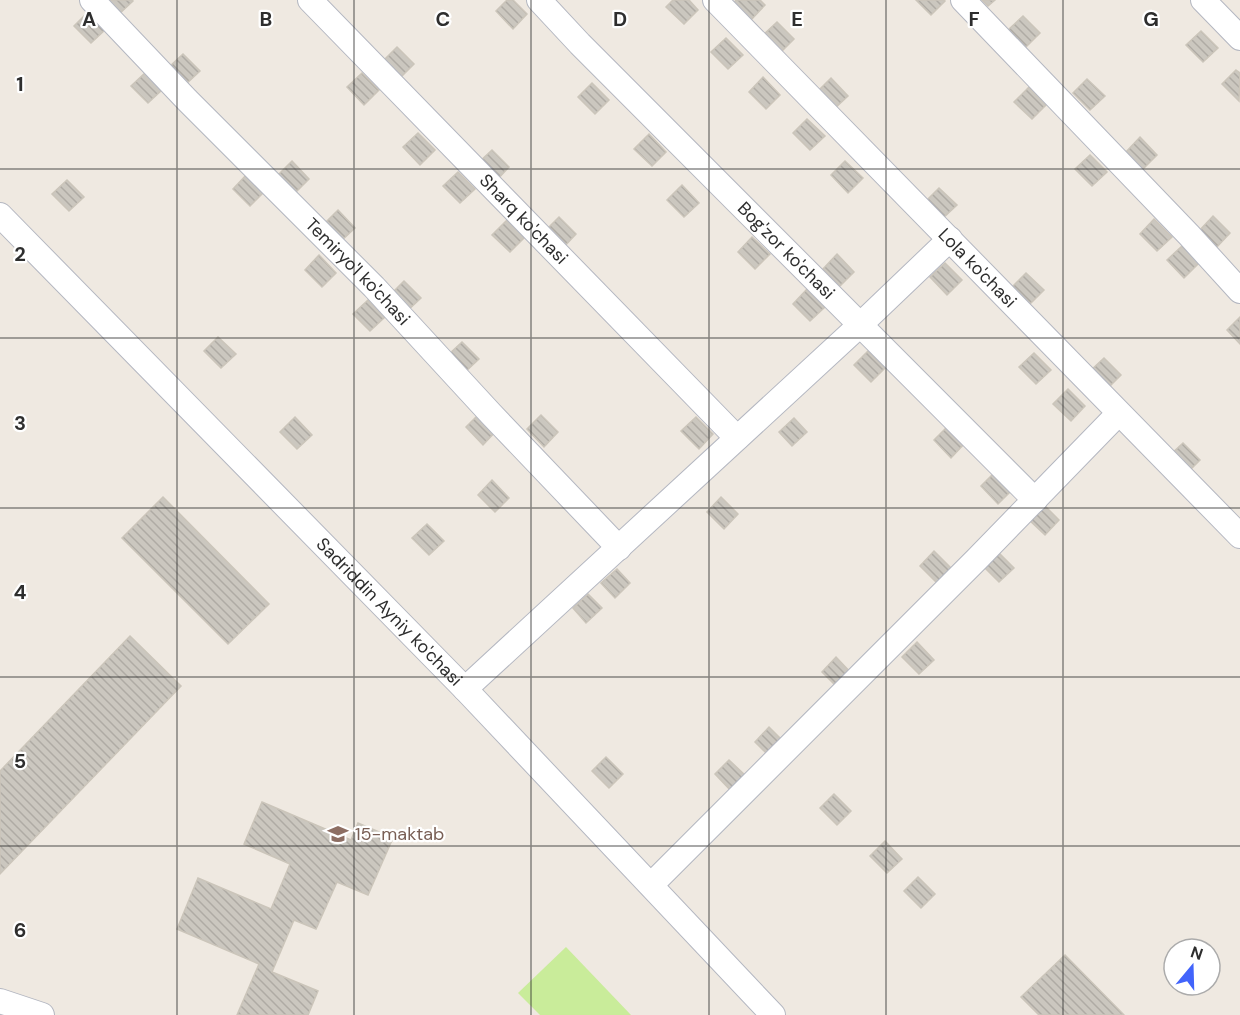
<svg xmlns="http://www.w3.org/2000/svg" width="1240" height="1015" viewBox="0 0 1240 1015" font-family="'DM Sans',sans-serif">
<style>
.pitch{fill:#c9ec9a}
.building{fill:url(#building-back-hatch);stroke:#cbc5ba;stroke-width:1.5}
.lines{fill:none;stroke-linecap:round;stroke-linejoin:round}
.minor-casing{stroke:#b4b7c1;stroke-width:26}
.minor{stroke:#fff;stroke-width:24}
.grid{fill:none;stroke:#2e2e2e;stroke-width:1.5;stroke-opacity:0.55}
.labels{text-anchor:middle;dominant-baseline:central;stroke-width:4.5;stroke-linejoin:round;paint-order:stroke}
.street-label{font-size:18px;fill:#2e2e2e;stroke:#fff}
.education-label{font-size:18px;fill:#785e54;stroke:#fff;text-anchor:start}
.grid-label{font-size:20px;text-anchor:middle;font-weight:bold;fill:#2e2e2e;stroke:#fff;stroke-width:4.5;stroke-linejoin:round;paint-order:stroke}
</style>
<defs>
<pattern id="building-back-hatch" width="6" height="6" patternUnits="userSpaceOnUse" patternTransform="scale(1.5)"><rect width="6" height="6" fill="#cbc7bf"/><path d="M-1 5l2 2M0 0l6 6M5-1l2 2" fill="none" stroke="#afaba4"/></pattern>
</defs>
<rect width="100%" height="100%" fill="#efe9e1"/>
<path class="pitch" d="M566 947 631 1015H540L518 993Z"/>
<g class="building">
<path d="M103 0H132L133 1 118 15Z"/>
<path d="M507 0H513L527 14 513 29 496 11Z"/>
<path d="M673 0H689L698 10 684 24 666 7Z"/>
<path d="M736 0H760L765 5 751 20 734 3Z"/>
<path d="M916 0H944L945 1 931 15Z"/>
<path d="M982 0H995L988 6Z"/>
<path d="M89 11 106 29 91 43 74 26Z"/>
<path d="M1023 16 1040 33 1025 48 1008 30Z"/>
<path d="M777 22 794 39 779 54 762 36Z"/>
<path d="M1201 31 1218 48 1203 62 1186 45Z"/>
<path d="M726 38 743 55 728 69 711 52Z"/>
<path d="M397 47 414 64 400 78 383 61Z"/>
<path d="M183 54 200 71 185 85 168 68Z"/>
<path d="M1236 70 1240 73 1239 101 1222 84Z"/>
<path d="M146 72 163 89 148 103 131 86Z"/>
<path d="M362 73 379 90 364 105 347 87Z"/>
<path d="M763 77 780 95 766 109 749 92Z"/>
<path d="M831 78 848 96 833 110 816 93Z"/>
<path d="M1087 79 1105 96 1090 110 1073 93Z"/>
<path d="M592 83 609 100 595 114 578 97Z"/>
<path d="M1029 87 1046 105 1032 119 1014 102Z"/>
<path d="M807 119 825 136 810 150 793 133Z"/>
<path d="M418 133 435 150 420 165 403 147Z"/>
<path d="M649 134 666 152 652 166 634 149Z"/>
<path d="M1140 137 1157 155 1143 169 1126 152Z"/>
<path d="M492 150 509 167 495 182 477 164Z"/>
<path d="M1090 155 1107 172 1092 186 1075 169Z"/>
<path d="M292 161 309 179 295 193 277 176Z"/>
<path d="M845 161 863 178 848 193 831 175Z"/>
<path d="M458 172 475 189 460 203 443 186Z"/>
<path d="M247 174 264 192 250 206 233 189Z"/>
<path d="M67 180 84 197 69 211 52 194Z"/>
<path d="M682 185 699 203 684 217 667 200Z"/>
<path d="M939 188 957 205 942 219 925 202Z"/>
<path d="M338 210 355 228 340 242 323 225Z"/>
<path d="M1213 216 1230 233 1216 248 1199 231Z"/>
<path d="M559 217 576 234 562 249 545 231Z"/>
<path d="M1154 219 1172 237 1157 251 1140 234Z"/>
<path d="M507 220 524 238 510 252 492 235Z"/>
<path d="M752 237 770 254 755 269 738 252Z"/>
<path d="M1182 246 1199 263 1184 278 1167 260Z"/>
<path d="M837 254 854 272 840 286 823 269Z"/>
<path d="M319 255 336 273 322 287 305 270Z"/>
<path d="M945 263 962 280 947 295 930 277Z"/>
<path d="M1026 273 1044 290 1029 305 1012 287Z"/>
<path d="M404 281 421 298 406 312 390 295Z"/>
<path d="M807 289 825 307 810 321 793 304Z"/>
<path d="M368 300 385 317 370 331 353 314Z"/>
<path d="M1240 317V344L1227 330Z"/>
<path d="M218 337 236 354 221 368 204 351Z"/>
<path d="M462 342 479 359 464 373 447 356Z"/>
<path d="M868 351 885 368 871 382 854 365Z"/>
<path d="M1034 353 1051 370 1036 384 1019 367Z"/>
<path d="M1104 358 1121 375 1106 390 1089 372Z"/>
<path d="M1068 389 1085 406 1071 421 1053 404Z"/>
<path d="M480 413 497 430 483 445 466 427Z"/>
<path d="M541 415 558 432 544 447 527 429Z"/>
<path d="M295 417 312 435 297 449 280 432Z"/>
<path d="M696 417 713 434 699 449 681 431Z"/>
<path d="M794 418 807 432 792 446 779 432Z"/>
<path d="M948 426 965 443 951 458 934 440Z"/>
<path d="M1183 443 1200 460 1186 474 1168 457Z"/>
<path d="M995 472 1013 489 998 504 981 486Z"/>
<path d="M492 480 509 498 495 512 478 495Z"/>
<path d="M163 497 269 604 228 644 122 538Z"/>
<path d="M721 497 738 514 724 529 707 512Z"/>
<path d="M1042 503 1059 520 1045 535 1027 518Z"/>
<path d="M427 524 444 541 429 555 412 538Z"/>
<path d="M934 551 951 568 937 583 920 566Z"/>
<path d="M997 551 1014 568 999 582 982 565Z"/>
<path d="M617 569 630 583 615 598 601 583Z"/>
<path d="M588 594 602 608 586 623 573 608Z"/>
<path d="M130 636 181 686 0 874V771Z"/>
<path d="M917 642 934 660 919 674 902 657Z"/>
<path d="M836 657 853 675 839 689 822 672Z"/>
<path d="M769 727 786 744 772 759 755 742Z"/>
<path d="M606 757 623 774 609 788 592 771Z"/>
<path d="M729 760 747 777 732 792 715 774Z"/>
<path d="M834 794 851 811 837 825 820 808Z"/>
<path d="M262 802 351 840 358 823 393 838 368 895 337 882 316 929 294 920 272 972 318 991 308 1015H237L259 964 177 929 198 878 271 909 290 864 244 844Z"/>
<path d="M885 841 902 859 887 873 870 856Z"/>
<path d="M918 877 935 894 921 908 904 891Z"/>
<path d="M1065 955 1124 1015H1039L1021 997Z"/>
</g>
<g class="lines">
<g class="minor-casing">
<g id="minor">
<path id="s1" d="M92 0 187 100 374 287 491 414 619 548"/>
<path id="s2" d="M310 0 737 438"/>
<path id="s3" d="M539 0 580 44 1035 500"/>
<path id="s4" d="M715 0 1240 536"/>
<path d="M963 0 1189 235 1240 291"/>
<path d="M1203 0 1240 38"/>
<path id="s5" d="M0 215 465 689 773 1015"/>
<path d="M465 689 860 325 950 239"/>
<path d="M651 885 977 559 1118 414"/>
<path d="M0 1001 42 1015"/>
</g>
</g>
<use href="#minor" class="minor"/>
</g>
<path class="grid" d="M177 0V1015M354 0V1015M531 0V1015M709 0V1015M886 0V1015M1063 0V1015M0 169H1240M0 338H1240M0 508H1240M0 677H1240M0 846H1240"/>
<defs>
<g id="school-bare" transform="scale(1.62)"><path d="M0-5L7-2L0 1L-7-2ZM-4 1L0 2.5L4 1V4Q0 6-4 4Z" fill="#8d6e63" stroke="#fff" stroke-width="2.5" paint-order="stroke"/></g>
</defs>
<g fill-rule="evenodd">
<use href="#school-bare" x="338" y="834"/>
</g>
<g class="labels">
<g class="street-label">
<text stroke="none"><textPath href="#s2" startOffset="306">Sharq ko'chasi</textPath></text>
<text stroke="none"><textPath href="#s3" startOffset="352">Bog'zor ko'chasi</textPath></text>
<text stroke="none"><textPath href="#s4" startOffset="375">Lola ko'chasi</textPath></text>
<text stroke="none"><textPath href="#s1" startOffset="380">Temiryo'l ko'chasi</textPath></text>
<text stroke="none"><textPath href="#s5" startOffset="556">Sadriddin Ayniy ko'chasi</textPath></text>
</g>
<g class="education-label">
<text x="355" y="834">15-maktab</text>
</g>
</g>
<g class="grid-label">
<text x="89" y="26">A</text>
<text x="266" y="26">B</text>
<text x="443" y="26">C</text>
<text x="620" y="26">D</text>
<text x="797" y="26">E</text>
<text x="974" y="26">F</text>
<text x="1151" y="26">G</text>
<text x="20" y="91">1</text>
<text x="20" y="261">2</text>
<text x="20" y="430">3</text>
<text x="20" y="599">4</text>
<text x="20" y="768">5</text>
<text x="20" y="937">6</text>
</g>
<g transform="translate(1192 967) rotate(19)"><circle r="28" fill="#ffffff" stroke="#ababab" stroke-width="1.5"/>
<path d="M0-4.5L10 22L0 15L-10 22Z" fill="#4264fb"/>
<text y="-9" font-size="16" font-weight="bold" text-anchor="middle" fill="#2e2e2e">N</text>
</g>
</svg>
